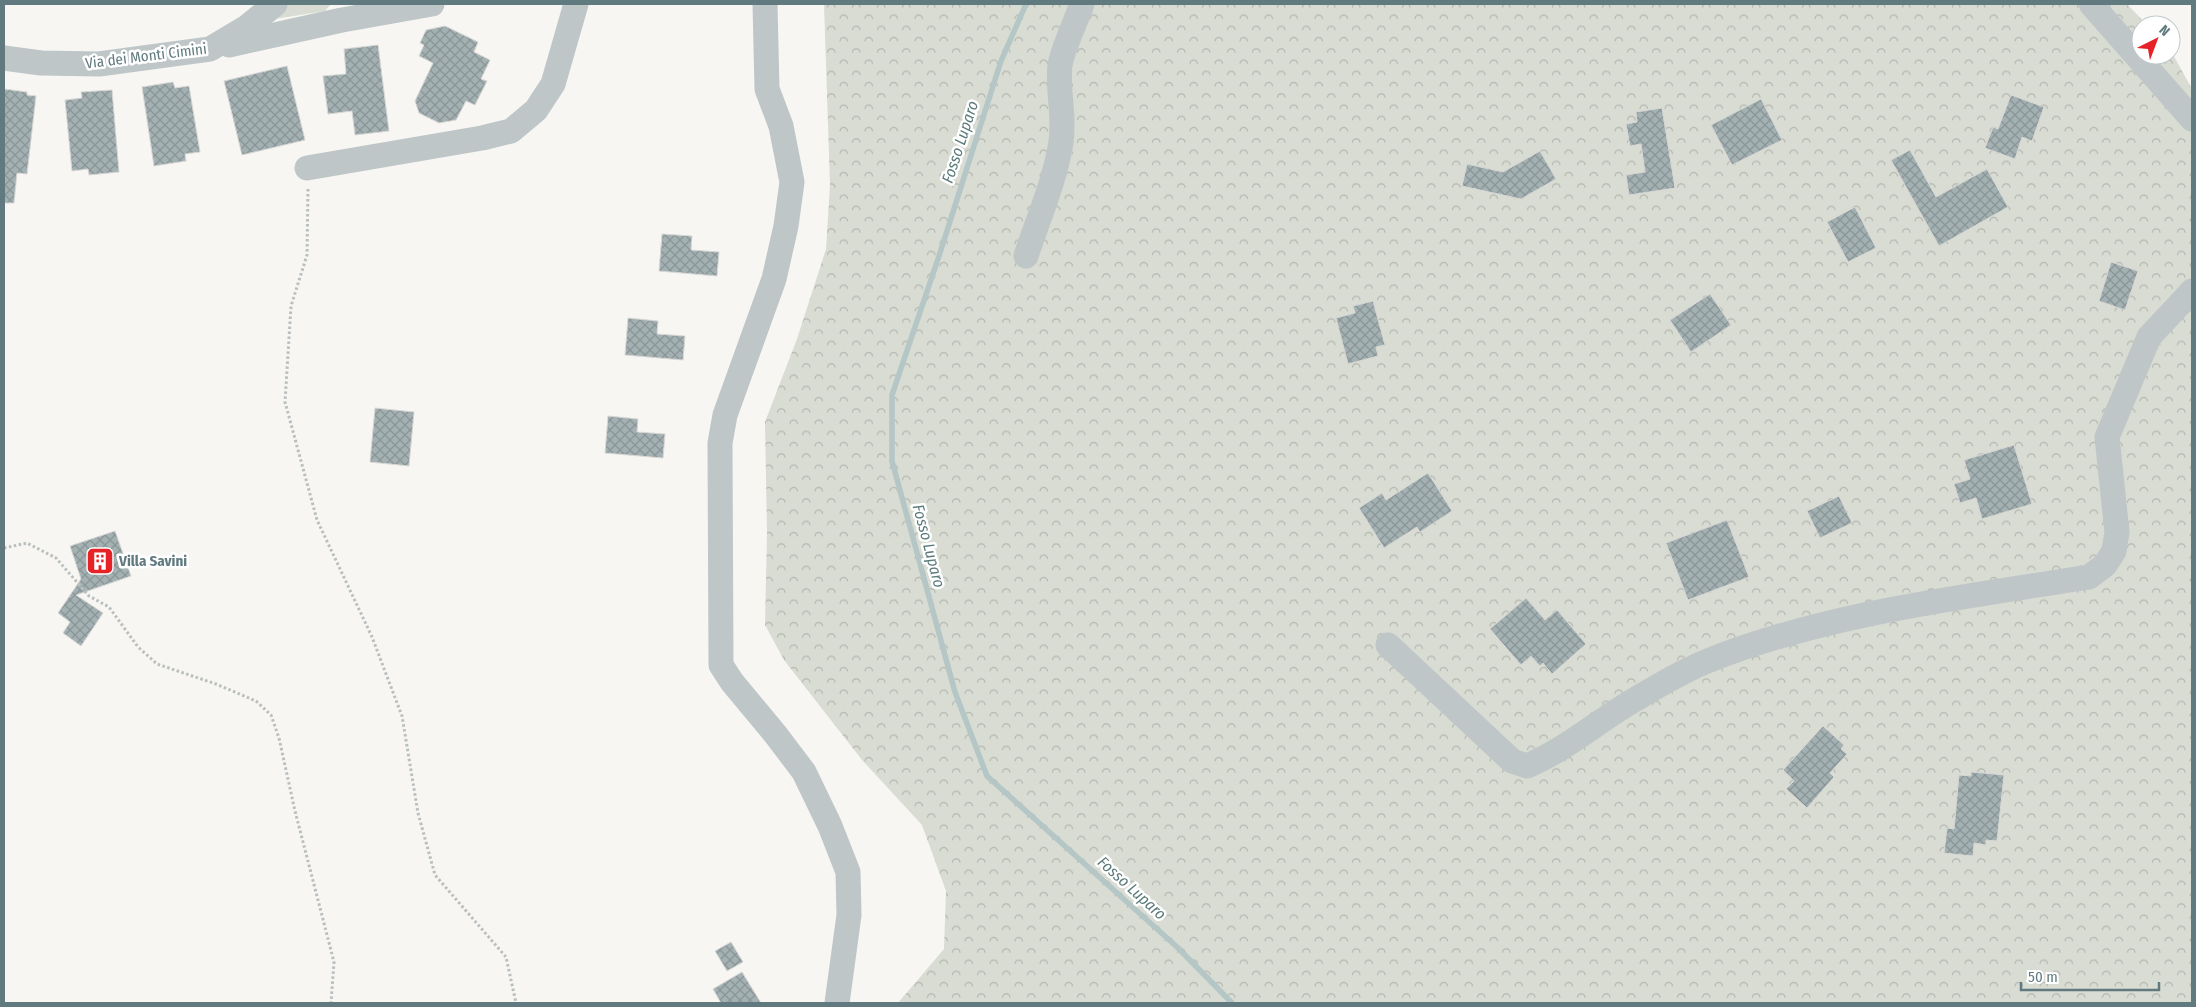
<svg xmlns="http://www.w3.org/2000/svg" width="2196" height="1007" viewBox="0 0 2196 1007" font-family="'Fira Sans Condensed',sans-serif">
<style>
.grass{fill:#d8dcd2}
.park{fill:url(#park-crowns)}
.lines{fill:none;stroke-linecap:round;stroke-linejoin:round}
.stream{stroke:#b4c6c6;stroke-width:5.5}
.building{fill:url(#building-cross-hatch);stroke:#d8d7d6}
.path{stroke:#b9bebf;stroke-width:3;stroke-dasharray:2.5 2.5;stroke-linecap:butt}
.minor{stroke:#bfc6c8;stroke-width:25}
.labels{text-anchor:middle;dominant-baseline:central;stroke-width:5;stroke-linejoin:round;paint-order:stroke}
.street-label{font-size:15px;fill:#617a7f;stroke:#fff}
.poi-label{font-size:15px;font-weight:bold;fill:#617a7f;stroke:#fff;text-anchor:start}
.water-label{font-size:16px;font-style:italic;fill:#5b7a7a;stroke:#fff}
</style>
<defs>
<pattern id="park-crowns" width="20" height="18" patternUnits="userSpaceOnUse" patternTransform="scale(1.25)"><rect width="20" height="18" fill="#d8dcd2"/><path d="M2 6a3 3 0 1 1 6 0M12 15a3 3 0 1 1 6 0" fill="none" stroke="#b3b7b0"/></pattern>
<pattern id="building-cross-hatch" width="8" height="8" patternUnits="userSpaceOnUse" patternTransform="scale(1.25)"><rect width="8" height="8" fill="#a4b1b3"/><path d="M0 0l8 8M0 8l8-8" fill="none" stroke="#899597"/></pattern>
</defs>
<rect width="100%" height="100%" fill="#f7f6f3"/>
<path class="grass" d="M287 4H331L325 11 268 20Z"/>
<path class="park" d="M824 4H2127L2147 25H2141V55H2171V51L2192 89V1003H898L944 949 946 891 922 825 862 760 784 660 765 625 767 533 765 422 797 339 826 249 830 185Z"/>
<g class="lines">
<path class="stream" d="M1026 4 1001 61 939 256 892 395V461L955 692 987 776 1177 947 1232 1003"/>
</g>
<g class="building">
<path d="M445 26 478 42 474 52 490 60 481 79 487 81 475 105 466 101 456 120 439 123 419 113 415 101 433 63 419 56 424 45 420 43 426 30Z"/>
<path d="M378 45 389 131 355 135 352 111 328 114 323 76 346 74 344 49Z"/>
<path d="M287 66 305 140 242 155 224 81Z"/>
<path d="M173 82 175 88 189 86 200 152 185 154 186 161 154 166 142 87Z"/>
<path d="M4 89 27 92V95L36 96 27 174 17 173 14 203H4Z"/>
<path d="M112 90 119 172 89 175 88 169 72 171 65 100 82 98 81 92Z"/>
<path d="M2011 95 2044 107 2032 141 2022 137 2015 159 1985 148 1993 127 1998 129Z"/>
<path d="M1761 99 1782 140 1732 165 1711 125Z"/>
<path d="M1662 108 1675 188 1629 195 1626 175 1645 172 1641 144 1630 146 1626 124 1637 122 1636 112Z"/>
<path d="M1910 150 1936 197 1987 169 2008 207 1939 246 1891 160Z"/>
<path d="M1540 151 1556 179 1521 199 1462 186 1467 164 1503 172Z"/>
<path d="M1855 207 1876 248 1848 262 1827 222Z"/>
<path d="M662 234 692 236 691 250 719 252 717 276 659 271Z"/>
<path d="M2111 262 2138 271 2125 310 2099 301Z"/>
<path d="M1710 294 1731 325 1691 352 1670 320Z"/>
<path d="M1373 301 1385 345 1376 347 1378 356 1348 364 1336 318 1355 313 1353 306Z"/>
<path d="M628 318 658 321 657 334 685 336 683 360 625 355Z"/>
<path d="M375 408 414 412 409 466 370 462Z"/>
<path d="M608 416 638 419 637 432 665 434 663 458 605 453Z"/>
<path d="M2014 445 2032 504 1982 519 1976 498 1960 503 1954 484 1970 479 1964 460Z"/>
<path d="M1428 473 1452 511 1420 532 1417 527 1384 548 1359 508 1382 493 1386 500Z"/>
<path d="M1839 496 1852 523 1820 538 1807 511Z"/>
<path d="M1727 520 1749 577 1688 600 1666 543Z"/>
<path d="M115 531 131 576 76 595 103 613 81 646 63 633 70 622 58 613 81 579 70 546Z"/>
<path d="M1526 598 1545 620 1557 610 1586 644 1552 674 1543 663 1540 666 1531 656 1521 665 1490 629Z"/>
<path d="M1823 726 1844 745 1841 749 1847 754 1830 773 1834 777 1807 808 1786 789 1794 781 1783 770Z"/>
<path d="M1971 772 2004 775 1997 841 1986 840V845L1974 843 1973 856 1944 853 1947 828 1954 829 1959 775 1971 776Z"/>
<path d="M731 942 743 962 727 971 715 951Z"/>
<path d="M742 972 761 1003H721L713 989Z"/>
</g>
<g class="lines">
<g class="path">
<path d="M308 189 307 255 291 306 285 402 317 520 372 637 402 716 418 813 435 875 506 957 516 1003"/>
<path d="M4 548 27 543 56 558 89 596 109 607 138 647 157 664 216 684 256 701 271 715 279 738 295 811 334 962 331 1003"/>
</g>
<g class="minor">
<path d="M765 4 767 89 781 126 792 182 786 226 774 279 725 415 720 443 721 665 732 682 776 735 804 772 830 826 848 872 849 915 837 1003"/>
<path d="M2091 4 2192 119"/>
<path d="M229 45 342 20 432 4"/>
<path d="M4 58 41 63 99 64 210 49 247 27 275 4"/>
<path d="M307 168 482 138 511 131 536 110 553 84 576 4"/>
<path d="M1026 256C1038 219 1055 181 1061 142 1065 115 1057 91 1060 65 1063 48 1076 21 1082 4"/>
<path d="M1388 645 1512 761 1527 766C1567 749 1599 720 1636 699 1659 685 1685 670 1710 660 1828 613 1964 597 2089 577L2105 565 2114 551 2117 532 2107 437 2149 337 2192 291"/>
</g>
</g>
<defs>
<g id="building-square" transform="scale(1.4375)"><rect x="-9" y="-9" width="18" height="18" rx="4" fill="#e72227" stroke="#fff"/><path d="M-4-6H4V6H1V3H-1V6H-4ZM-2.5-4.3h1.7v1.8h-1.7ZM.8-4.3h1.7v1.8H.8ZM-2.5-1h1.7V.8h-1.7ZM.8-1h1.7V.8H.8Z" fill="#fff"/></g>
</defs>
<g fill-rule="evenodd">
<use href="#building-square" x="100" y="561"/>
</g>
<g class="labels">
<g class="street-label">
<text transform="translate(146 56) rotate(-7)">Via dei Monti Cimini</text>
</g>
<g class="poi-label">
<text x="119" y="561">Villa Savini</text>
</g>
<g class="water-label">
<text transform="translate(960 142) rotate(-72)">Fosso Luparo</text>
<text transform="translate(929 546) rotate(75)">Fosso Luparo</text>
<text transform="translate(1132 888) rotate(42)">Fosso Luparo</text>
</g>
</g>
<rect width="2196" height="1007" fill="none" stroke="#617a7f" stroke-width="10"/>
<g transform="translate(2156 40) rotate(42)"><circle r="24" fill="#ffffff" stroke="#c0cacc"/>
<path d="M0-4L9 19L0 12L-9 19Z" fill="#e72227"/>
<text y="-8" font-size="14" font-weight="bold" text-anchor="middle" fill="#617a7f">N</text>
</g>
<path d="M2021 982v8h138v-8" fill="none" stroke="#617a7f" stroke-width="2.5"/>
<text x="2028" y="982" font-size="15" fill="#617a7f" stroke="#ffffff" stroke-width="4" paint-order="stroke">50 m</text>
</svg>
